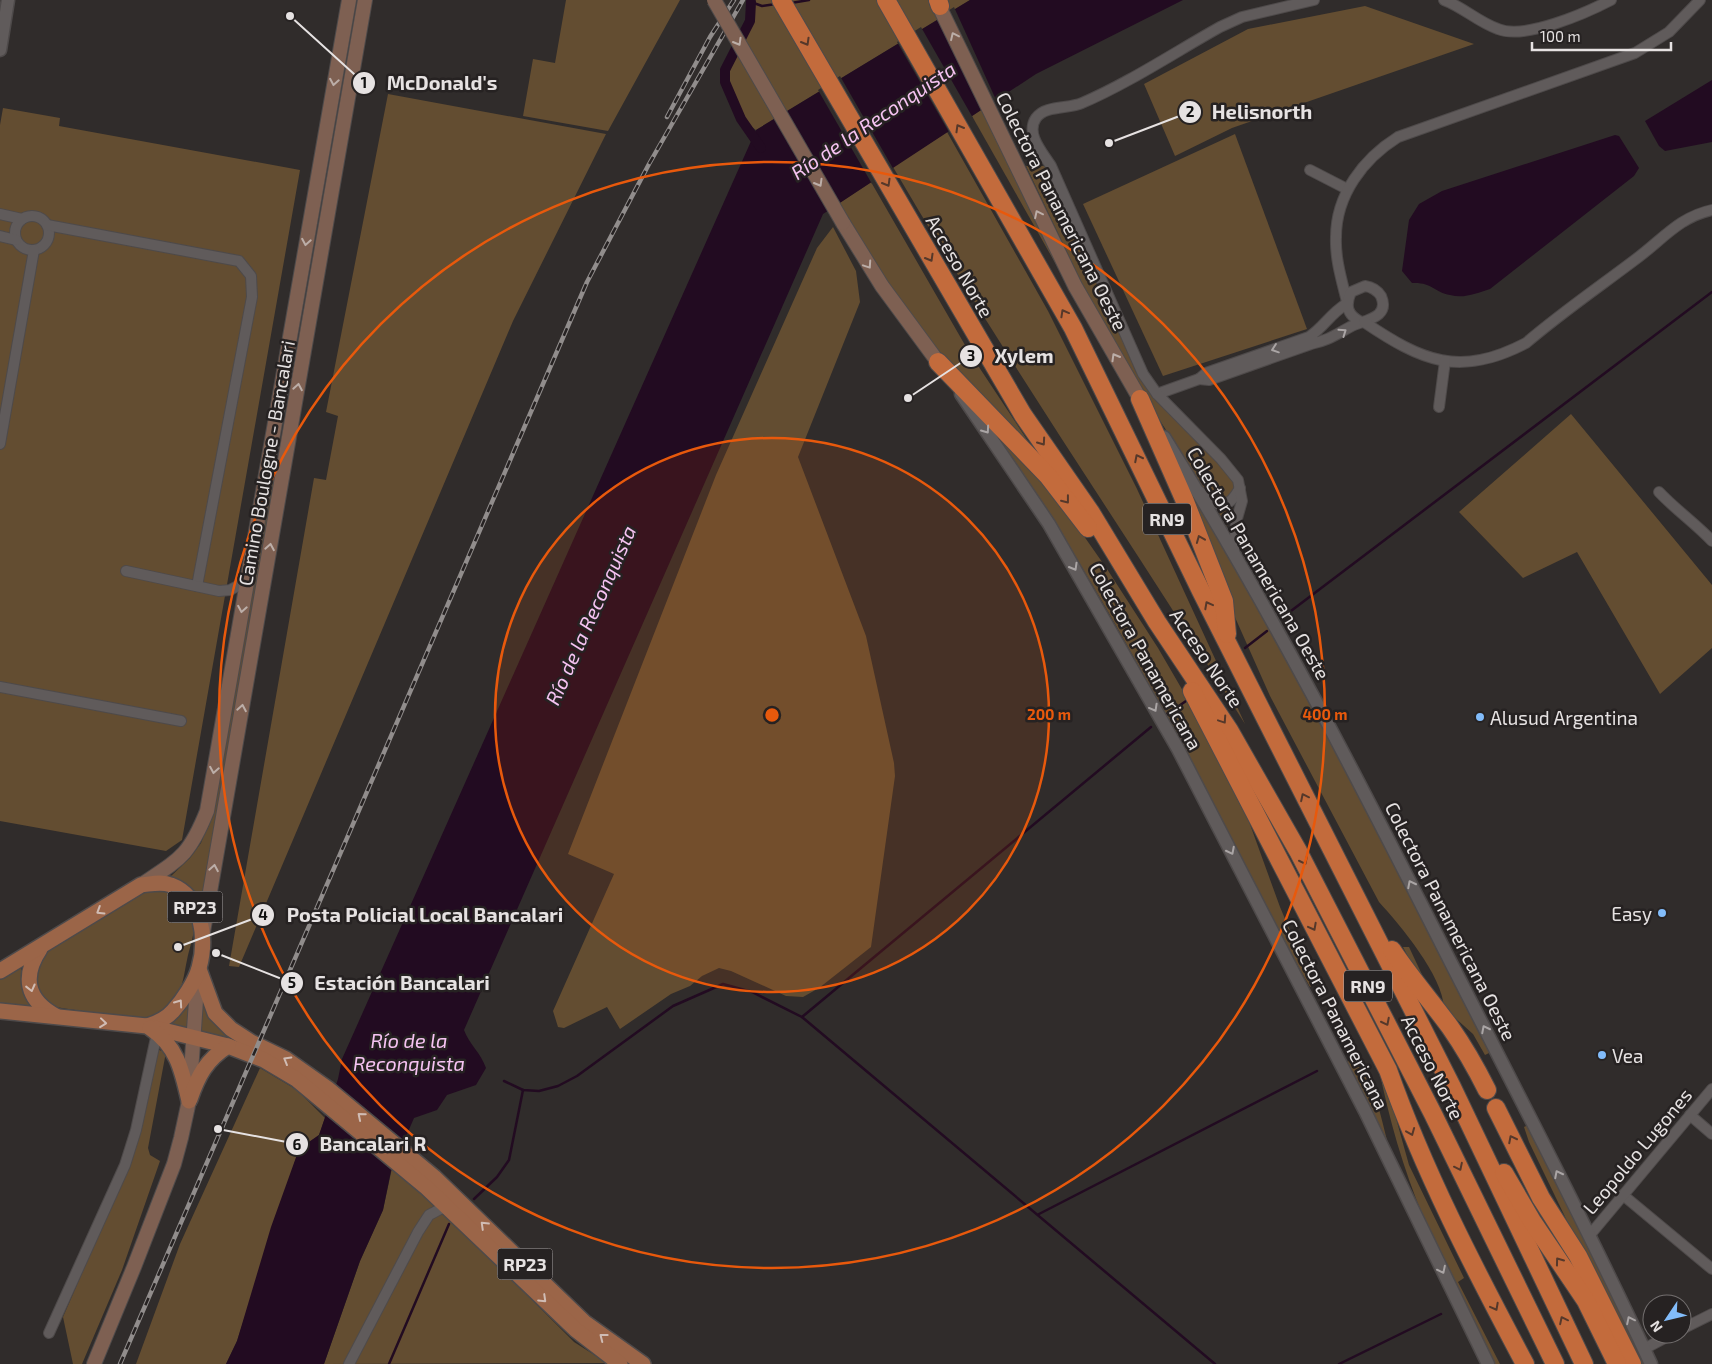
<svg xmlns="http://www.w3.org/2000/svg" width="1712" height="1364" viewBox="0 0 1712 1364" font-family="'Exo 2',sans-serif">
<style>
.green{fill:#634d31}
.water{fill:#220b21}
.pier{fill:#302c2b}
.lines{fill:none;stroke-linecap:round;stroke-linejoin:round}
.stream{stroke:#220b21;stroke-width:2.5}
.canal{stroke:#220b21;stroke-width:10}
.minor-casing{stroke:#4e4a4a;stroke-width:12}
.tertiary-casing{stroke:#4e4a4a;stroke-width:15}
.secondary-casing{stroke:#4e4a4a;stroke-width:16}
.primary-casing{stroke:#4e4a4a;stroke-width:18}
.motorway-casing{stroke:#4e4a4a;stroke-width:20}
.minor{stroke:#605b5b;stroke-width:10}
.tertiary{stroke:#605b5b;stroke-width:12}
.secondary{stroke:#7e6052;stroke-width:14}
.primary{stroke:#9b6548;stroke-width:15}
.motorway{stroke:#c36b3c;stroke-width:18}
.rail-casing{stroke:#918d8c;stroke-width:4.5}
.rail{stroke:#262222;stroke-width:2.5;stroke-dasharray:8;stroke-linecap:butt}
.secondary-bridge-casing{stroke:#4e4a4a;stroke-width:16;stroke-linecap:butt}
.secondary-bridge{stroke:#7e6052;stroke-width:14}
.oneway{stroke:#bcaea8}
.oneway2{stroke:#55382a}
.oneway3{stroke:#aaa5a5}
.oneway4{stroke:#d0bcb4}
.ring{fill:none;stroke:#e8590c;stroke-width:2.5}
.poi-dot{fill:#82bcfa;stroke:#262222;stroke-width:2}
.labels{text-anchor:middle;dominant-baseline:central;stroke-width:5;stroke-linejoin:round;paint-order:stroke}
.shield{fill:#262222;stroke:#aca8a8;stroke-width:1}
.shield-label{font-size:18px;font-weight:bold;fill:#e6e2e2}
.street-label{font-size:19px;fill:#e6e2e2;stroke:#262222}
.poi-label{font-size:19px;fill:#e6e2e2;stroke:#262222;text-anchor:start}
.water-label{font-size:20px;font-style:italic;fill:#f6c3f2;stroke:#262222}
.centre{fill:#e8590c;stroke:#262222;stroke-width:2.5}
.ring-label{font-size:15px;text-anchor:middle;font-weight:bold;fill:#e8590c;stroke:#262222;stroke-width:5;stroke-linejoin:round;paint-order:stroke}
.leader{fill:none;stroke:#e6e2e2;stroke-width:2}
.callout-dot{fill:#e6e2e2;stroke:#262222;stroke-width:2}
.mark-label{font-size:15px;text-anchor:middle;font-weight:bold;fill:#111}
.callout-label{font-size:20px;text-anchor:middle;font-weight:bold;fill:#e6e2e2;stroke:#262222;stroke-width:5;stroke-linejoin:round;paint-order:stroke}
</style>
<rect width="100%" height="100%" fill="#302c2b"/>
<g class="green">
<path d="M566 0H680L608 131 523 116 533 59 555 63Z"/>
<path d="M750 0H970L756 130 741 119 725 82V70L750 21Z"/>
<path d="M1365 6 1474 44 1232 128 1175 156 1144 84 1248 29Z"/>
<path d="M388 94 606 134 513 321 239 967 229 966 314 478 326 480 338 416 326 412Z"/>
<path d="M987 106 1062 275 972 116Z"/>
<path d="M3 108 60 118 59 126 300 170 182 840 166 851 0 821V125Z"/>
<path d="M947 132 1048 311 1137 489 1245 724C1129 538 1004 357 893 167Z"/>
<path d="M1235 134 1307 329 1163 376 1083 204Z"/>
<path d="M1026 166H1045L1055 185 1136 372C1167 412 1207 444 1237 484L1233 495 1225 500 1215 499 1203 487 1133 379 1087 294Z"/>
<path d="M871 182 969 352 1049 473 937 352 869 258 838 204Z"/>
<path d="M833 227 856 271 860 302 798 457 866 636 894 763 895 776 871 947 819 988 803 997 786 996 731 971 719 968 702 976 690 986 671 994 620 1029 607 1007 564 1028 558 1027 553 1011 614 874 568 854 716 475 817 248Z"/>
<path d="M974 403 1039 472 1107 569 1158 648 1219 753 1243 805 1280 907 1313 985 1310 987C1281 938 1257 886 1230 836 1152 688 1073 539 974 403Z"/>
<path d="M1571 414 1712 585V648L1660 694 1577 552 1523 578 1459 512Z"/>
<path d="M277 462 279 463 204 906 169 878 190 858 201 843 206 830 217 785 274 467Z"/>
<path d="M1184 487 1193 493C1300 675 1395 864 1491 1052L1485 1055 1473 1034 1444 1008C1443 976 1400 925 1379 902L1270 696 1226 597Z"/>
<path d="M1233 508 1227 526 1217 510Z"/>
<path d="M154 890C174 890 190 901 194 923 195 934 189 949 187 960 183 979 181 1003 163 1014 148 1023 74 1009 53 1007 32 995 32 966 48 949L143 893Z"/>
<path d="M1403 947H1409L1433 998 1423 986Z"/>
<path d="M17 969H21L23 985 35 1008 0 1006V980Z"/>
<path d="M190 993 188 1028 173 1025 172 1022Z"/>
<path d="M201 998 247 1046 200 1031Z"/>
<path d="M159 1050 166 1052 148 1148 150 1155 160 1161 122 1270 82 1364H73L63 1317 108 1213Z"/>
<path d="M1353 1059C1375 1086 1379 1108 1387 1140L1350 1071 1347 1062Z"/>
<path d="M260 1068 297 1090 325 1118 319 1135 299 1149 237 1341 226 1364H136L180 1244Z"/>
<path d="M1382 1068 1409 1165 1464 1278 1458 1282 1500 1364H1494C1470 1315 1443 1266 1423 1216 1403 1168 1389 1119 1379 1069Z"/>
<path d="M1528 1125 1645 1364H1636L1529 1142 1524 1127Z"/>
<path d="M392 1168 447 1215 574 1342 607 1363 324 1364 360 1261 383 1210Z"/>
</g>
<g class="water">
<path d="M970 0H1183L1036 74 823 214 464 1030C469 1044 481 1053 486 1068L476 1085 447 1095 437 1110 414 1118 391 1171 383 1210 360 1261 324 1364H226L237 1341 271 1227 299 1149 319 1135 338 1079 342 1059 756 130Z"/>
<path d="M1712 80V142L1665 151 1659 146 1645 121Z"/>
<path d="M1615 135 1619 136 1639 168 1634 176 1490 289C1477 293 1464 299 1450 295 1434 292 1432 282 1412 283L1402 271 1409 220 1419 204 1442 191Z"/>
</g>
<g class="pier">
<path d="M954 7 997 102 988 108 943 14Z"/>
<path d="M921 27 973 118 950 134 897 42Z"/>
<path d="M840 76 894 170 872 184 818 90Z"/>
</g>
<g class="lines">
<g class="stream">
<path d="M751 2 762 6 776 4"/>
<path d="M791 3 809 0"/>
<path d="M1283 617 1712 292"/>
<path d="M1245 648 1267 631"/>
<path d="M1166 715 1186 701"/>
<path d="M802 1017 1151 727"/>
<path d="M504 1081 523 1090 539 1091 558 1086 577 1076 673 1006 723 984 752 992 802 1017 1215 1364"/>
<path d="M474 1199 497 1177 509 1160 523 1090"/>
<path d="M1039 1214 1317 1071"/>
<path d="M389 1364 449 1224"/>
<path d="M1339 1364 1441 1314"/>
</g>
<path class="canal" d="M751 2 750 21 725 70V82L741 119 761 148"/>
<g class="minor-casing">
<g id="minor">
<path d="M1444 0C1463 7 1478 22 1498 29 1525 40 1586 13 1611 0"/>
<path d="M1310 170 1347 189"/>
<path d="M0 214 22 219"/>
<circle cx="32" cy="233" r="17"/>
<path d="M47 225 239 261 251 276 252 297 197 586"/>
<path d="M0 236 16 240"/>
<path d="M1347 302C1342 281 1335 259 1336 237 1336 195 1363 159 1398 137L1635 53 1669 32 1700 0"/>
<path d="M1346 304C1329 315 1325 326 1309 337L1206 373 1199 379 1209 380 1311 344C1329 340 1335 335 1350 327 1362 320 1391 319 1381 296 1377 290 1372 287 1365 286L1351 292C1345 306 1347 315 1361 322"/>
<path d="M1364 322C1422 361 1459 378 1526 343 1561 313 1599 287 1636 259 1662 240 1679 217 1712 210"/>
<path d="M1157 394 1199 379"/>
<path d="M1439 407 1445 361"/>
<path d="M0 444 34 250"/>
<path d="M1199 491C1218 507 1226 513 1240 488"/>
<path d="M1659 492C1676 510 1695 523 1712 541"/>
<path d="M1234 552 1236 522 1242 501 1238 480 1221 459 1157 394 1143 374 1051 166C1043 153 1025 134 1036 118 1045 105 1069 109 1082 103 1127 84 1177 51 1220 27L1242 17 1314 0"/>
<path d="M126 571 219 591 230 590 247 581"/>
<path d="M0 687 181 721"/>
<path d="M1690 1115 1712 1134"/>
<path d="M1623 1195 1712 1269"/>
<path d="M1589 1236 1712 1089"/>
<path d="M1682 1329 1712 1314"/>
<path d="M49 1333 125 1165 136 1130 157 1033"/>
<path d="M1644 1349 1672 1334"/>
<path d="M349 1364 418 1232 429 1215 446 1206"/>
</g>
</g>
<g class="tertiary-casing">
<g id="tertiary">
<path d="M0 50 8 0"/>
<path d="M961 394 1049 524 1178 749 1365 1111 1488 1364"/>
<path d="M1164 437C1270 607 1361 785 1451 963 1519 1096 1588 1229 1651 1364"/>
</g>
</g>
<g class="secondary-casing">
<g id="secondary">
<path d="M936 0 1075 286 1140 399"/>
<path d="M843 223 882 286 938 362"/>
<path d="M141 885C180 859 189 856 207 811L349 0"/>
<path d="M203 932 365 0"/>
<path d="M94 1364 134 1267 174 1164 181 1138 189 1101 198 972"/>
</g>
</g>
<g class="primary-casing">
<g id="primary">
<path d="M40 949C22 976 26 1000 56 1016"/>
<path d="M199 969 215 1013 231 1029 251 1042 286 1059 327 1088 434 1177 584 1322 643 1364"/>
<path d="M0 971 141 885C151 884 162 881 171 885 203 897 207 940 199 968 195 982 183 1000 173 1011 166 1019 157 1023 147 1026"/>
<path d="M0 1011 147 1026 228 1046 264 1060 296 1079 427 1188 576 1330 620 1364"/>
<path d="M150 1028C177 1046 182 1070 189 1101"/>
<path d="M190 1099C198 1076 206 1060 228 1046"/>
</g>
</g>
<g class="motorway-casing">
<g id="motorway">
<path d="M781 0 1023 415 1091 513 1157 622 1229 730 1298 851 1433 1114 1555 1364"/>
<path d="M886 0 1073 328 1201 591 1452 1087 1584 1364"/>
<path d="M938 0 940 6"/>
<path d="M938 362 1048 476 1088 528"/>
<path d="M1140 399 1184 499 1224 601 1227 634"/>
<path d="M1192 691 1388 1070C1424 1172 1474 1268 1525 1364"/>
<path d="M1392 950C1410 977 1431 1001 1450 1027 1464 1047 1476 1068 1487 1090"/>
<path d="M1496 1108 1541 1198 1578 1256 1632 1364"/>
<path d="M1504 1173 1532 1221 1586 1301 1617 1364"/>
</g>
</g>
<use href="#minor" class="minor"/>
<use href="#tertiary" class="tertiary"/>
<use href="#secondary" class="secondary"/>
<use href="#primary" class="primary"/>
<use href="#motorway" class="motorway"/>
<g class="rail-casing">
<g id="rail">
<path d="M667 117 710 37 734 0"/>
<path d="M120 1364 587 282 649 164 743 0"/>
</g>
</g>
<use href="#rail" class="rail"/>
<g class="secondary-bridge-casing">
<path id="secondary-bridge" d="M714 0 843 223"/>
</g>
<use href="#secondary-bridge" class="secondary-bridge"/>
</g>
<defs><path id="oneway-chevron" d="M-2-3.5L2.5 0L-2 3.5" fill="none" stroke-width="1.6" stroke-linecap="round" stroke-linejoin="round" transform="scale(1.25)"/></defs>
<g class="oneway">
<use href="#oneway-chevron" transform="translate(954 36) rotate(-115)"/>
<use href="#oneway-chevron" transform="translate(738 42) rotate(60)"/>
<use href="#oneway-chevron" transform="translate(334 82) rotate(100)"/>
<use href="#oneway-chevron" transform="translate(819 183) rotate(60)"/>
<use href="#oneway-chevron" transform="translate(1038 214) rotate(-116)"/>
<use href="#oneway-chevron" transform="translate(306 242) rotate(100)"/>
<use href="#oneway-chevron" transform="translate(868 265) rotate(56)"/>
<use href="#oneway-chevron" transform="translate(1115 357) rotate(-120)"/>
<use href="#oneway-chevron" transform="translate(298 387) rotate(-80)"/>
<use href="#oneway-chevron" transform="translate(270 547) rotate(-80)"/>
<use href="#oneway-chevron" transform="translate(242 609) rotate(100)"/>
<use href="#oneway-chevron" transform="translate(242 708) rotate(-80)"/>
<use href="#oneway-chevron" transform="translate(214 770) rotate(100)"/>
<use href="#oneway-chevron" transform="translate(214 868) rotate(-80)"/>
</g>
<g class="oneway2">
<use href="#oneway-chevron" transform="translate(806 42) rotate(60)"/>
<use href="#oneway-chevron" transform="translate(959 128) rotate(-120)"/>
<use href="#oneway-chevron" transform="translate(887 183) rotate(60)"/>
<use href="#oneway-chevron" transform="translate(930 258) rotate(60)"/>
<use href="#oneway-chevron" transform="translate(1064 313) rotate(-119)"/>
<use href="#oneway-chevron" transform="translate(1042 442) rotate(55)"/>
<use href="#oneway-chevron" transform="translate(1138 458) rotate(-117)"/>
<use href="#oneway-chevron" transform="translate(1066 500) rotate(52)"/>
<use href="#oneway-chevron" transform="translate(1200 539) rotate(-112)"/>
<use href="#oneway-chevron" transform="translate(1208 605) rotate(-118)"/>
<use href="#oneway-chevron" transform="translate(1223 720) rotate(56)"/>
<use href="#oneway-chevron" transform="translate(1304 797) rotate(-116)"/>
<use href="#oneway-chevron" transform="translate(1304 861) rotate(63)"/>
<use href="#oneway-chevron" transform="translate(1313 927) rotate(62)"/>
<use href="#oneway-chevron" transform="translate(1386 1022) rotate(63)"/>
<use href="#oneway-chevron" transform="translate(1411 1132) rotate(68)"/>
<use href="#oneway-chevron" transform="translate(1512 1139) rotate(-117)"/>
<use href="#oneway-chevron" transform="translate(1459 1167) rotate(64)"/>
<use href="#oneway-chevron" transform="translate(1559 1261) rotate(-126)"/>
<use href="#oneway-chevron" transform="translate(1495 1307) rotate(62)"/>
<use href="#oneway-chevron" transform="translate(1563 1320) rotate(-116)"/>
</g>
<g class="oneway3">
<use href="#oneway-chevron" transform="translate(1343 332) rotate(-35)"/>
<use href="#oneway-chevron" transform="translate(1275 349) rotate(161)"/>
<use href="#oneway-chevron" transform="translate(986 430) rotate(55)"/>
<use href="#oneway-chevron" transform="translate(1074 567) rotate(60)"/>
<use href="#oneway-chevron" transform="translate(1154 708) rotate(61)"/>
<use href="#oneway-chevron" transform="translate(1231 851) rotate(63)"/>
<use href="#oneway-chevron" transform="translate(1411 884) rotate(-117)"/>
<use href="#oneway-chevron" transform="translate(1485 1029) rotate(-117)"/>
<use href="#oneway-chevron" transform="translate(1558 1174) rotate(-117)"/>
<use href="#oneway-chevron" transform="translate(1442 1270) rotate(64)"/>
<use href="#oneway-chevron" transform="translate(1630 1320) rotate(-116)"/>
</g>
<g class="oneway4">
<use href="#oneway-chevron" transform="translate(100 911) rotate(148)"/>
<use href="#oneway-chevron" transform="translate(31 988) rotate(76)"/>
<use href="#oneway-chevron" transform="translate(179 1003) rotate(-55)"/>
<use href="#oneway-chevron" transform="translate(103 1023) rotate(6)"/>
<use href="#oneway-chevron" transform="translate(287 1060) rotate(-150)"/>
<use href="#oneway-chevron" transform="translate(361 1116) rotate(-140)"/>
<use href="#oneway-chevron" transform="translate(484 1225) rotate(-136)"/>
<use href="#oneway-chevron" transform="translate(543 1299) rotate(44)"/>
<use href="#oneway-chevron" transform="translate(603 1337) rotate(-142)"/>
</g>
<circle cx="772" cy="715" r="277" fill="#e8590c" fill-opacity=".12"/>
<g class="ring">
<circle cx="772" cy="715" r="277"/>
<circle cx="772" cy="715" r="553"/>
</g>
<g class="poi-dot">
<circle cx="1480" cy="717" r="5"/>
<circle cx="1662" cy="913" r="5"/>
<circle cx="1602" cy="1055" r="5"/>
</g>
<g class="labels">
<g class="shield">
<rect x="1143" y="503.5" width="48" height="31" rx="4"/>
<rect x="167.5" y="891.5" width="55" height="31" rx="4"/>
<rect x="1344" y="970.5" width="48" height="31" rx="4"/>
<rect x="497.5" y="1248.5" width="55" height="31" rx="4"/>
</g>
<g class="shield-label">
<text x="1167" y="519">RN9</text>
<text x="195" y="907">RP23</text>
<text x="1368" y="986">RN9</text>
<text x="525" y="1264">RP23</text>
</g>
<g class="street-label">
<text transform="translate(1062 211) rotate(63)">Colectora Panamericana Oeste</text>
<text transform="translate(960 266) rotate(60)">Acceso Norte</text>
<text transform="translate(266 463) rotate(-80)">Camino Boulogne - Bancalari</text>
<text transform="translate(1259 563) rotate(60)">Colectora Panamericana Oeste</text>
<text transform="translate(1146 656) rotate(61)">Colectora Panamericana</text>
<text transform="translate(1207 658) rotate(56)">Acceso Norte</text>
<text transform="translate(1451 921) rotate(63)">Colectora Panamericana Oeste</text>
<text transform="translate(1336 1014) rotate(63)">Colectora Panamericana</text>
<text transform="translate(1433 1067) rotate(63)">Acceso Norte</text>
<text transform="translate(1637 1151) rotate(-50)">Leopoldo Lugones</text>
</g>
<g class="poi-label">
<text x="1490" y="717">Alusud Argentina</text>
<text x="1652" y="913" text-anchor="end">Easy</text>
<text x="1612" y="1055">Vea</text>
</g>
<g class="water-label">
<text transform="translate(873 120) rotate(-34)">Río de la Reconquista</text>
<text transform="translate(590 615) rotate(-66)">Río de la Reconquista</text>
<text x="409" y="1040">Río de la<tspan x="409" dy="23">Reconquista</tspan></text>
</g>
</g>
<circle cx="772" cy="715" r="8" class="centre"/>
<g class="ring-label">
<text x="1049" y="720">200 m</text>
<text x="1325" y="720">400 m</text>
</g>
<path class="leader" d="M290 16L364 83M1109 143L1190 112M908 398L971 356M178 947L263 915M216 953L292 983M218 1129L297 1144"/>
<g class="callout-dot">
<circle cx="290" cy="16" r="5"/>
<circle cx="1109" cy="143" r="5"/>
<circle cx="908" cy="398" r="5"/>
<circle cx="178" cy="947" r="5"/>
<circle cx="216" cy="953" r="5"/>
<circle cx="218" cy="1129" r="5"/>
<circle cx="364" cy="83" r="12"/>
<circle cx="1190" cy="112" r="12"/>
<circle cx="971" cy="356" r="12"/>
<circle cx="263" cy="915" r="12"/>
<circle cx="292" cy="983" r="12"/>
<circle cx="297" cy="1144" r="12"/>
</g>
<g class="mark-label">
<text x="364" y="88">1</text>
<text x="1190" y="117">2</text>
<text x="971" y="361">3</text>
<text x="263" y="920">4</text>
<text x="292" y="988">5</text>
<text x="297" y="1150">6</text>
</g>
<g class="callout-label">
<text x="442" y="90">McDonald's</text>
<text x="1262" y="119">Helisnorth</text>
<text x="1024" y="363">Xylem</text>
<text x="425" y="922">Posta Policial Local Bancalari</text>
<text x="402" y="990">Estación Bancalari</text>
<text x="373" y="1151">Bancalari R</text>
</g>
<g transform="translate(1667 1319) rotate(235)"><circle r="24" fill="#262222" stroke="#736f6f"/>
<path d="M0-4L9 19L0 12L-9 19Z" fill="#82bcfa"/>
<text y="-8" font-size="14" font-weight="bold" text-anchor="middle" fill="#e6e2e2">N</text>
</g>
<path d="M1532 42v8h139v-8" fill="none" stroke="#e6e2e2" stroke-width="2.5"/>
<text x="1540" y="42" font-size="15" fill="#e6e2e2" stroke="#262222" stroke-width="4" paint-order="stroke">100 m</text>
</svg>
